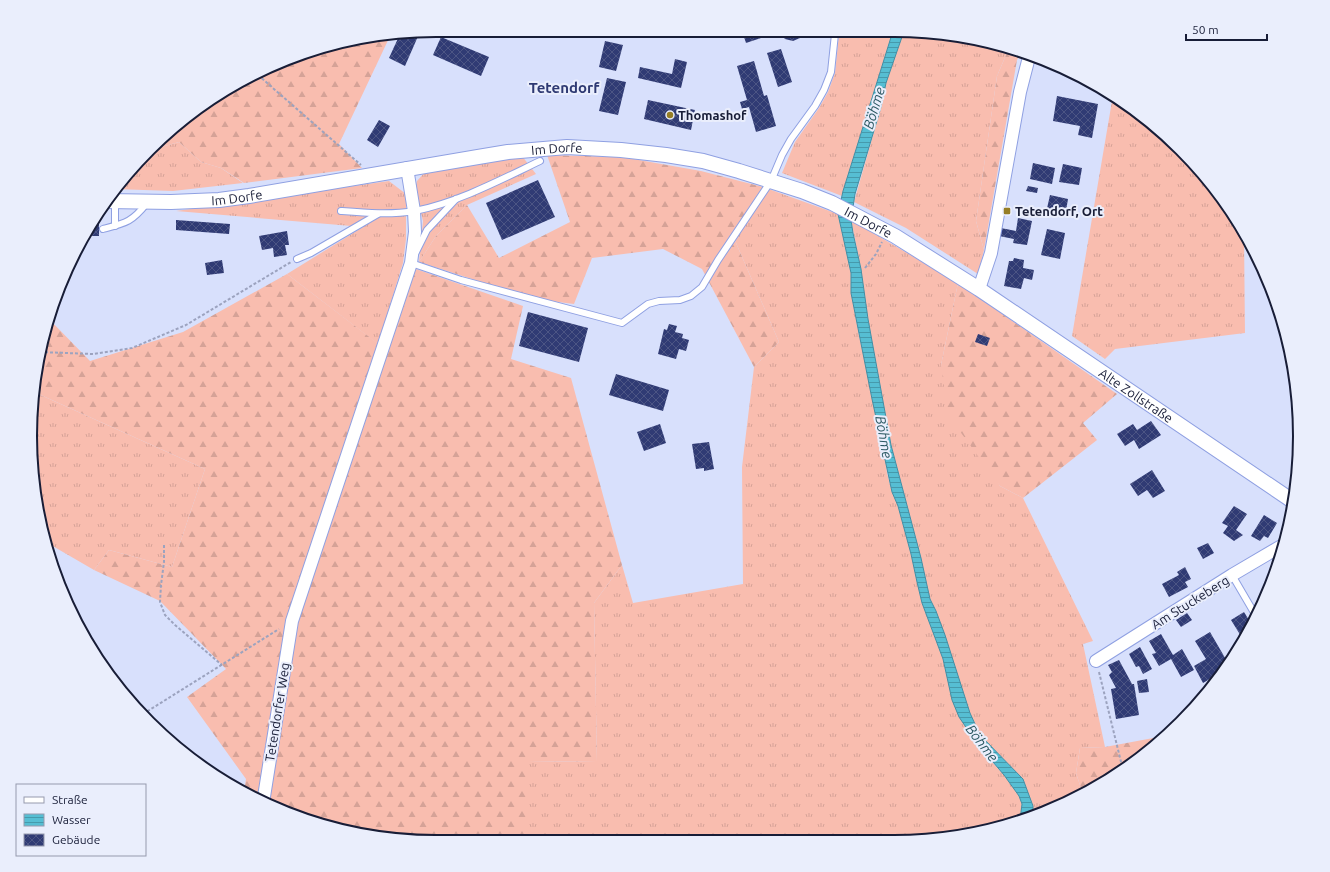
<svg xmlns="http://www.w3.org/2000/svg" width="1330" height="872" viewBox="0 0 1330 872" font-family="Ubuntu,sans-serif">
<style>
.grass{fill:url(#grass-tufts)}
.forest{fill:url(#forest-firs)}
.water{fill:url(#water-rules);stroke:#438ea4}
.building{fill:url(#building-cross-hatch)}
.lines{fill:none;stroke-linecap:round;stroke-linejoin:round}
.service-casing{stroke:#8fa0e2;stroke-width:8}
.minor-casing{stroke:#8fa0e2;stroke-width:14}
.tertiary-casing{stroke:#8fa0e2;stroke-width:16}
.path{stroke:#9ca3bf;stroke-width:2;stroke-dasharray:3 2;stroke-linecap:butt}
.service{stroke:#fff;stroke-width:6}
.minor{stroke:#fff;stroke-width:12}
.tertiary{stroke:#fff;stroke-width:14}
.poi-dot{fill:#967e25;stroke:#eaeefc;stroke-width:1.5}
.labels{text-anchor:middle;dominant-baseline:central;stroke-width:4;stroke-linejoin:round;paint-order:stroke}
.poi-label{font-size:13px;font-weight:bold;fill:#181d37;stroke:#eaeefc;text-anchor:start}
.street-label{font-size:13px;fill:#181d37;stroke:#eaeefc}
.water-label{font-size:14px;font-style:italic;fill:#2b5862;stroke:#eaeefc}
.quarter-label{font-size:15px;font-weight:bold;fill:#2e3972;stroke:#eaeefc}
.rim{fill:none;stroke:#181d37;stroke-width:2}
</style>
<defs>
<pattern id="grass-tufts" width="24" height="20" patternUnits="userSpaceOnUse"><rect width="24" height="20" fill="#f9bdaf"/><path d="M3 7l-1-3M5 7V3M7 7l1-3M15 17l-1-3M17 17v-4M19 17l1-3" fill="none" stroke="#d5a297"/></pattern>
<pattern id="forest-firs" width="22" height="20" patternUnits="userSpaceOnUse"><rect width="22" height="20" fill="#f9bdaf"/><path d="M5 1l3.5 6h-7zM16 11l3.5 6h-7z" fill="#d5a297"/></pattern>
<pattern id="water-rules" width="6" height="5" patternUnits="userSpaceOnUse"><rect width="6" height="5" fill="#56bed3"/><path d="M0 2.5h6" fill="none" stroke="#469aac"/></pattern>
<pattern id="building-cross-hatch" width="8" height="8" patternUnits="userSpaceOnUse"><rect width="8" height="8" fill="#303b74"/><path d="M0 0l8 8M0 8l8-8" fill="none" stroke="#4c5584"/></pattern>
</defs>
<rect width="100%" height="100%" fill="#d8e0fc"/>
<g class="grass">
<path d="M839 34H892L842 196 782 173 795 142 819 108 828 92 835 73Z"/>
<path d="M903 34H947L1009 48 997 76 976 221 984 250 978 274 906 228 854 202 881 107 886 83Z"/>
<path d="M1112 101H1117L1162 131 1216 189 1244 233 1245 333 1115 349 1105 359 1072 336Z"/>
<path d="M179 142 201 162 221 168 243 183 173 191 114 189 147 151Z"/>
<path d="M522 156 536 174 467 205 436 236 419 262 423 221 415 190 417 181 425 172Z"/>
<path d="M389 181 406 194V239L403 263 378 344 287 274 363 227 176 211Z"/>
<path d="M763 187 838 214 851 273V293L859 335 885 455 887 473 892 492 898 506 911 554 917 582 922 603 943 659 947 677 966 729 992 762 1004 775 1019 796 1022 804 1020 820 999 828 920 841 528 839V761L597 762 594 603 622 565 633 603 743 584 742 467 754 367 779 342 733 236 749 215Z"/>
<path d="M851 220 958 283 941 365 1000 486 1023 498 1093 641 1083 644 1105 747 1080 748 1076 773 1083 794 1073 800 1033 816V806L1023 779 980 735 970 713 936 611 930 599 921 558 891 445 868 319 861 269Z"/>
<path d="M34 392 205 469 172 567 109 550 94 570 44 541 31 463V409Z"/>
</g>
<g class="forest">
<path d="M383 34H391L339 144 362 168 244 183 221 168 201 162 179 142 147 151 210 99 306 51Z"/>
<path d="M1009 48 1022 51 1017 60 984 250 976 221 997 76Z"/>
<path d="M547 155 622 157 701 171 763 187 749 215 733 236 779 342 754 367 702 269 663 249 592 258 574 304 534 299 419 262 436 236 467 205 499 258 570 222Z"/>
<path d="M413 268 523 306 511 359 571 378 622 565 594 603 597 762 528 761V839L383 838 306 821 257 800 244 792 246 779 187 697 226 669 160 601 94 570 109 550 172 567 205 469 34 392 44 331 48 318 90 361 183 332 287 274 385 349Z"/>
<path d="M958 283 1117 394 1083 423 1097 440 1023 498 1000 486 948 415 941 365Z"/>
<path d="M1164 736 1141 758 1083 794 1076 773 1080 748 1105 747Z"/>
</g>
<path class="water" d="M892 34H903L886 83 881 107 855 194 851 220 853 233 861 269 868 319 891 445 921 558 930 599 936 611 945 635 970 713 980 735 1023 779 1033 806V816L1020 820 1022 804 1019 796 1004 775 976 742 959 717 952 700 943 659 922 603 917 582 911 554 898 506 892 492 872 399 851 293V273L838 214 843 191Z"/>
<g class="building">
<path d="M400 34H419L405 66 389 58Z"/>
<path d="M620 34H646V38L620 36Z"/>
<path d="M743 34H766L767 36 746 43Z"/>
<path d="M781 34H803L800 38 793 41 785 39Z"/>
<path d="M441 37 489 57 481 76 433 55Z"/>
<path d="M605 41 623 45 616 71 599 67Z"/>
<path d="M781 49 792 82 778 87 767 53Z"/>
<path d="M675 59 687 62 681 88 638 78 640 67 672 74Z"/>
<path d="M754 61 764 96 767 95 776 126 756 132 749 107 742 109 740 102 747 100 737 66Z"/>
<path d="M607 78 626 82 618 115 599 111Z"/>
<path d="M1057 96 1098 104 1092 138 1078 135 1080 126 1053 121Z"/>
<path d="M648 100 695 110 691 130 644 119Z"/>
<path d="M379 120 390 126 378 147 367 140Z"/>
<path d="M1033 163 1055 168 1052 184 1030 179Z"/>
<path d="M1063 164 1082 168 1079 185 1059 182Z"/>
<path d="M538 180 555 217 502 240 486 203Z"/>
<path d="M1028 186 1038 188 1037 193 1026 191Z"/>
<path d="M1050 195 1068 199 1065 217 1046 213Z"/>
<path d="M98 217H99V236H87Z"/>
<path d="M1018 218 1032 221 1027 245 1013 243 1014 239 999 236 1001 228 1016 231Z"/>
<path d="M176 220 230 224 229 234 176 230Z"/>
<path d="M1047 229 1065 233 1060 259 1041 255Z"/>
<path d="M287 231 289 245H285L287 255 274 257 273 248 262 250 259 236Z"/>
<path d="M1014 258 1024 260 1023 268 1034 270 1032 280 1024 278 1021 289 1004 286 1009 261H1013Z"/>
<path d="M222 260 224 273 207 275 205 263Z"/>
<path d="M528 312 588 328 579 362 519 346Z"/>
<path d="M669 324 677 326 675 332 683 334 682 338 689 340 686 351 679 349 676 359 658 354 664 329 667 330Z"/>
<path d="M978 334 990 338 987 346 975 342Z"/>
<path d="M616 374 669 390 663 411 609 395Z"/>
<path d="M1151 421 1161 435 1139 449 1134 440 1125 446 1117 434 1133 424 1137 430Z"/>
<path d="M660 424 666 443 644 451 637 432Z"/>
<path d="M709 442 714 469 704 471V468L696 469 692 444Z"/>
<path d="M1152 470 1165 491 1153 498 1147 490 1138 496 1130 484Z"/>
<path d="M1234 506 1247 514 1236 530 1243 535 1234 541 1223 533 1228 526 1222 523Z"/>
<path d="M1264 515 1277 523 1268 538 1264 536 1260 541 1251 536Z"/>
<path d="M1208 543 1214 553 1203 559 1197 548Z"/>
<path d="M1185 567 1191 579 1185 582 1188 587 1169 597 1162 584 1179 575 1177 572Z"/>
<path d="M1244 612 1252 625 1244 641 1231 620Z"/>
<path d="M1187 613 1192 620 1181 627 1176 620Z"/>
<path d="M1210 632 1228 663 1222 672 1203 683 1194 666 1206 659 1195 641Z"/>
<path d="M1161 634 1173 655 1182 649 1194 670 1181 677 1171 659 1159 666 1152 654 1156 653 1149 641Z"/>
<path d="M1140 647 1152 669 1143 674 1139 666 1136 667 1129 654Z"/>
<path d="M1119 660 1132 684H1134L1139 715 1116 719 1111 689 1116 688 1109 675 1112 672 1108 665Z"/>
<path d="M1147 679 1149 692 1139 693 1137 681Z"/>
</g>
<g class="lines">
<g class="service-casing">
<g id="service">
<path d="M341 211C366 213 390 215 415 211 459 202 500 180 540 161"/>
<path d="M115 226V201"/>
<path d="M103 229C126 223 132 222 147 203"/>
<path d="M416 252 427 230 456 199"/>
<path d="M297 259 311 253 378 214"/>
<path d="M411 262V263L461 280 622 323 648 304 659 301 680 300 691 296 702 287 718 260 771 181 782 155 791 139 815 106 824 90 831 72 835 34"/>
<path d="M1232 575 1256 616"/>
</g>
</g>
<g class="minor-casing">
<g id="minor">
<path d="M979 289 991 253 1020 92 1028 61 1032 55"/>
<path d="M1096 661 1232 575 1283 545"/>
<path d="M263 803 292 621 411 263 415 232 414 211 407 168"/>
</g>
</g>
<g class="tertiary-casing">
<g id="tertiary">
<path id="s1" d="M107 201 171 202 219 200 249 196 478 157 508 152 567 147 621 150 666 155 703 161 739 171 802 191 832 203 895 236 979 289 1294 502"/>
</g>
</g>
<g class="path">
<path d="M258 75 361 165"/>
<path d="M865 268 876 254 882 242"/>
<path d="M40 352 93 354 132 348 186 325 291 262"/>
<path d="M164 545V562L161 585 160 602 165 615 175 625 222 665"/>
<path d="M1099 672 1123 770"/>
<path d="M143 714 279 629"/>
</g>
<use href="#service" class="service"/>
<use href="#minor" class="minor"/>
<use href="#tertiary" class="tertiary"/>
</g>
<g class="poi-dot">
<circle cx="670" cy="115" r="4"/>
<rect x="1003" y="207" width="8" height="8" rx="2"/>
</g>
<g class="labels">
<g class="poi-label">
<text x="678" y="115">Thomashof</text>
<text x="1015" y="211">Tetendorf, Ort</text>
</g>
<g class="street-label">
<text stroke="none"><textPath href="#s1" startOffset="454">Im Dorfe</textPath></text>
<text stroke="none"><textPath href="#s1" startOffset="130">Im Dorfe</textPath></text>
<text stroke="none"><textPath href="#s1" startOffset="778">Im Dorfe</textPath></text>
<text stroke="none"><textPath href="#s1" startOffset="1097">Alte Zollstraße</textPath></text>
<text transform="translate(1190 602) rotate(-32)">Am Stuckeberg</text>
<text transform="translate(277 712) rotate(-81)">Tetendorfer Weg</text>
</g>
<g class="water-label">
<text transform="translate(874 108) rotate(-73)">Böhme</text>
<text transform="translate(884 437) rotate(80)">Böhme</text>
<text transform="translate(982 743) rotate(52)">Böhme</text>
</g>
<g class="quarter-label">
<text x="564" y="87">Tetendorf</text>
</g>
</g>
<path d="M0 0H1330V872H0ZM436 37H894A399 399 0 0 1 1293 436V436A399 399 0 0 1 894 835H436A399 399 0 0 1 37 436V436A399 399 0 0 1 436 37Z" fill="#eaeefc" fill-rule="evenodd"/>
<path class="rim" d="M436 37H894A399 399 0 0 1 1293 436V436A399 399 0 0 1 894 835H436A399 399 0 0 1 37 436V436A399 399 0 0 1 436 37Z"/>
<rect x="16" y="784" width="130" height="72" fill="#eaeefc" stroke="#969aad"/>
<rect x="24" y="797" width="20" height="6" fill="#ffffff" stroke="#969aad"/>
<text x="52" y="804" font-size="12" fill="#181d37">Straße</text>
<rect x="24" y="814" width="20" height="12" fill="url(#water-rules)" stroke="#969aad"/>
<text x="52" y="824" font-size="12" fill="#181d37">Wasser</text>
<rect x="24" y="834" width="20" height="12" fill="url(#building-cross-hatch)" stroke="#969aad"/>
<text x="52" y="844" font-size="12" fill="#181d37">Gebäude</text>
<path d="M1186 34v6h81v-6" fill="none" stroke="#181d37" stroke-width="2"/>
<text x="1192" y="34" font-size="12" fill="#181d37" stroke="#eaeefc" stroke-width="3" paint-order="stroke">50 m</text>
</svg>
